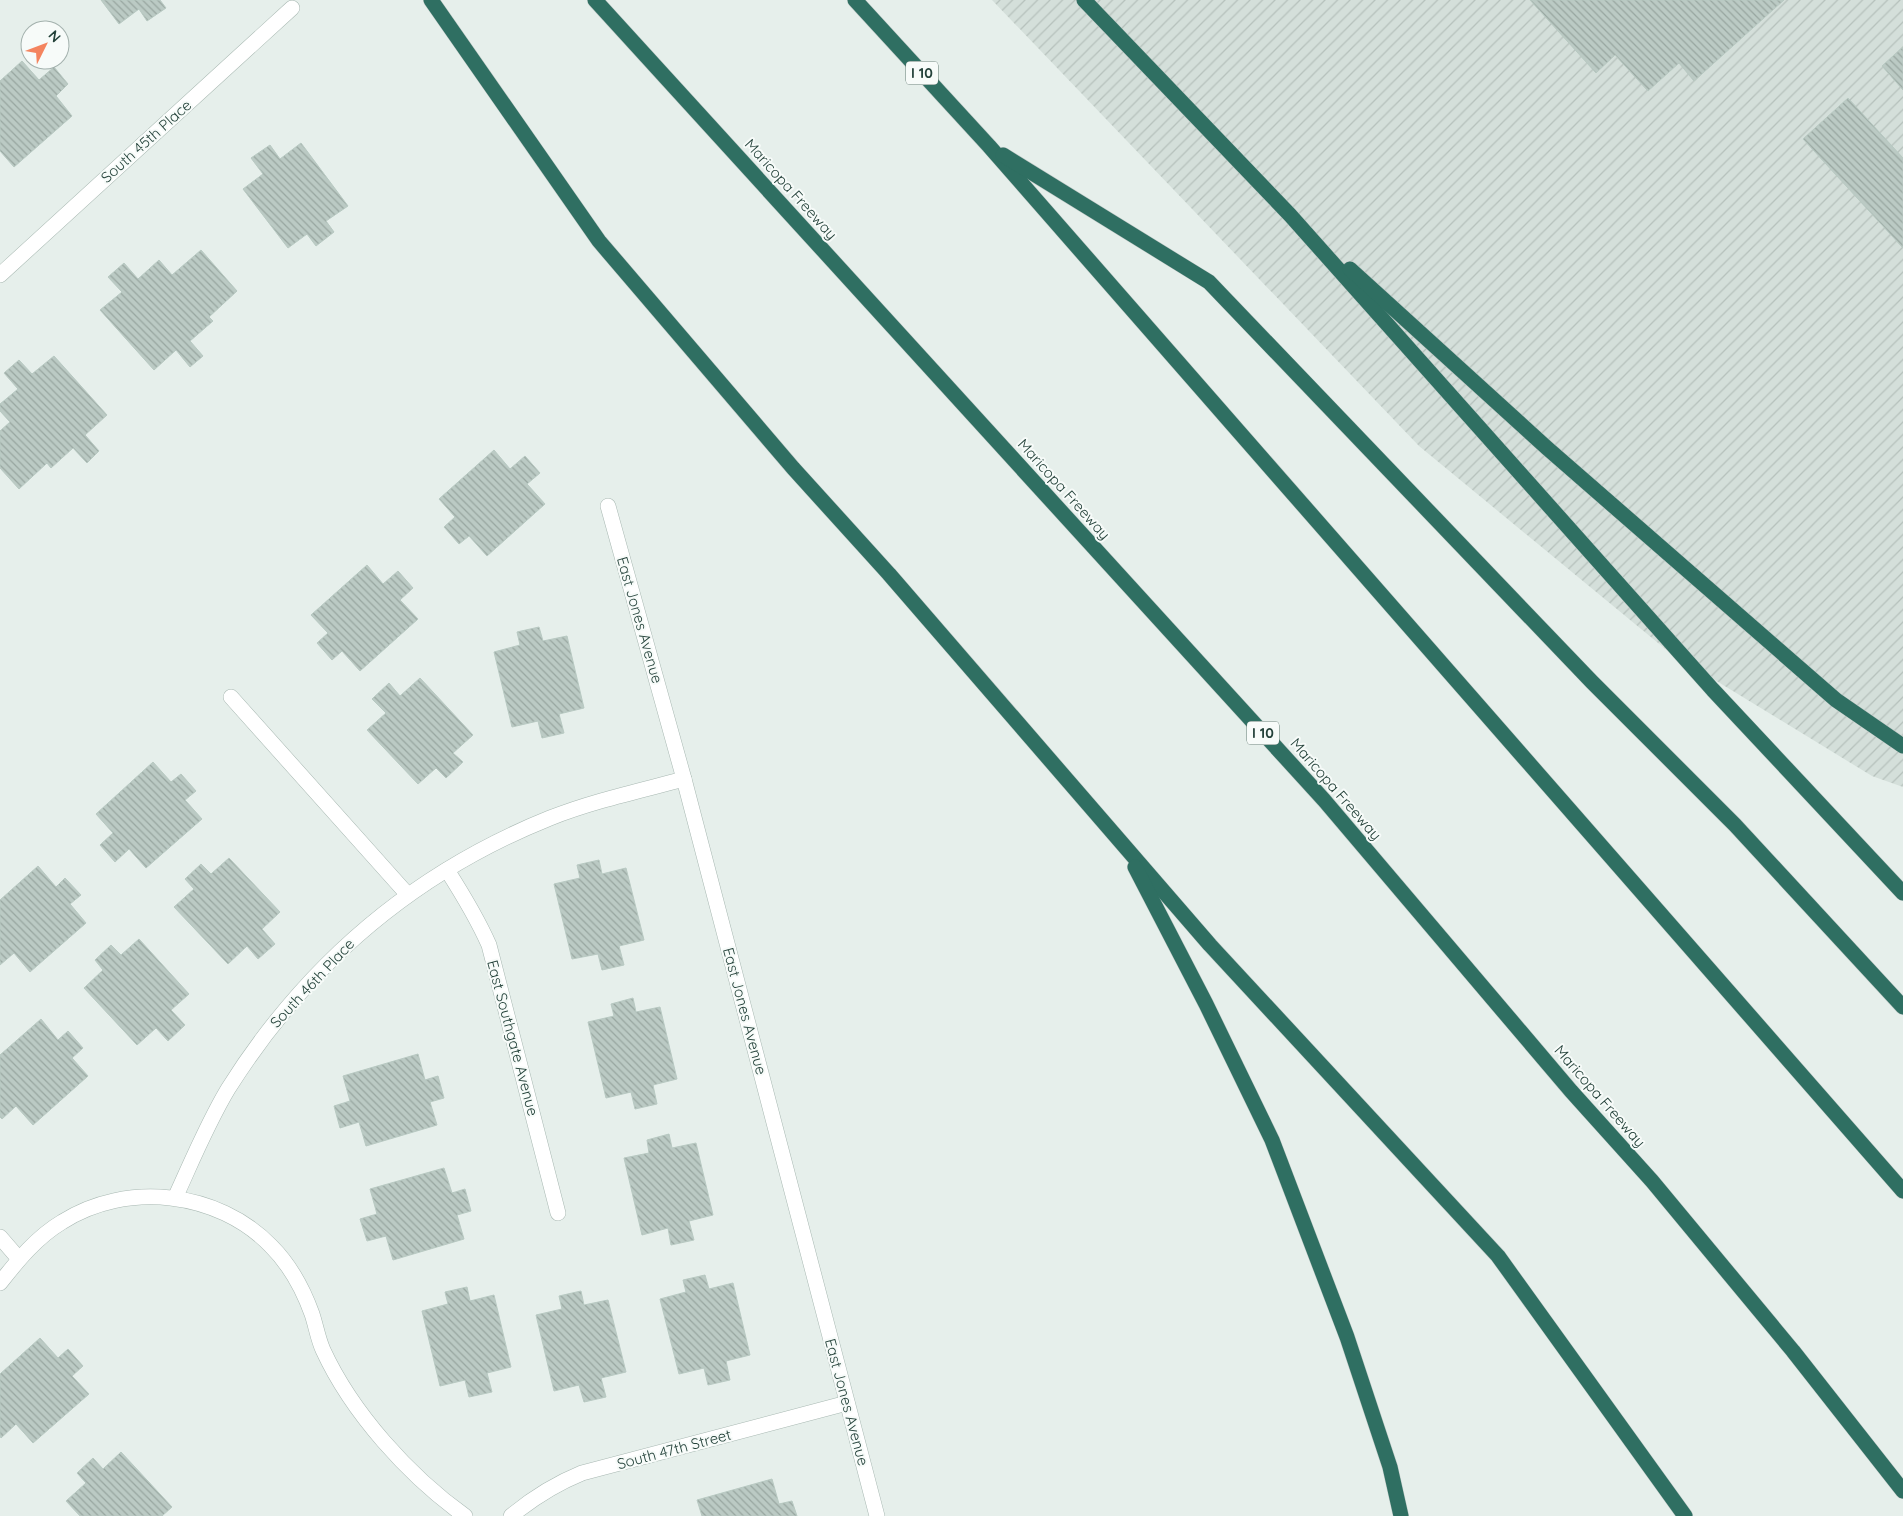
<svg xmlns="http://www.w3.org/2000/svg" width="1903" height="1516" viewBox="0 0 1903 1516" font-family="Quicksand,sans-serif">
<style>
.industrial{fill:url(#industrial-furrows)}
.building{fill:url(#building-back-hatch);stroke:#b8c9c2}
.lines{fill:none;stroke-linecap:round;stroke-linejoin:round}
.street-casing{stroke:#a8b8b2;stroke-width:16}
.highway-casing{stroke:#c2cac8;stroke-width:16}
.street{stroke:#fff;stroke-width:15}
.highway{stroke:#2f6f62;stroke-width:15}
.labels{text-anchor:middle;dominant-baseline:central;stroke-width:4;stroke-linejoin:round;paint-order:stroke}
.shield{fill:#f7fbf9;stroke:#637a73;stroke-width:1}
.shield-label{font-size:14px;font-weight:bold;fill:#24423a}
.street-label{font-size:15px;fill:#24423a;stroke:#f7fbf9}
</style>
<defs>
<pattern id="industrial-furrows" width="10" height="10" patternUnits="userSpaceOnUse" patternTransform="scale(1.25)"><rect width="10" height="10" fill="#d4dfda"/><path d="M-1 1l2-2M0 10L10 0M9 11l2-2" fill="none" stroke="#b6c1bc"/></pattern>
<pattern id="building-back-hatch" width="6" height="6" patternUnits="userSpaceOnUse" patternTransform="scale(1.25)"><rect width="6" height="6" fill="#bbcac4"/><path d="M-1 5l2 2M0 0l6 6M5-1l2 2" fill="none" stroke="#98a6a0"/></pattern>
</defs>
<rect width="100%" height="100%" fill="#e6efeb"/>
<path class="industrial" d="M992 0H1903V787L1872 776 1669 652 1419 446Z"/>
<g class="building">
<path d="M101 0H160L166 8 147 21 139 9 119 24Z"/>
<path d="M1530 0H1784L1694 81 1679 63 1648 91 1615 55 1596 73Z"/>
<path d="M1903 47V90L1882 66Z"/>
<path d="M22 61 39 80 54 67 68 84 56 96 72 116 14 167 0 151V81Z"/>
<path d="M1848 98 1903 158V248L1803 139Z"/>
<path d="M301 143 348 206 326 221 334 232 316 246 307 234 288 248 243 189 263 174 251 158 270 145 280 159Z"/>
<path d="M201 250 237 291 209 317 213 321 190 341 203 356 190 367 176 350 154 370 100 310 122 292 108 277 124 263 138 279 159 260 172 275Z"/>
<path d="M54 356 107 415 85 435 99 451 87 463 73 448 51 468 47 463 19 489 0 468V431L10 422 0 411V404L18 389 4 373 19 360 32 374Z"/>
<path d="M494 450 510 469 525 456 540 473 527 484 545 504 487 556 469 536 459 544 444 527 455 517 439 499Z"/>
<path d="M367 565 383 584 398 571 413 588 400 600 418 619 360 671 342 651 332 660 317 643 328 633 311 615Z"/>
<path d="M539 627 543 641 567 636 584 708 559 714 564 733 542 738 538 721 512 727 494 652 520 645 517 632Z"/>
<path d="M420 678 473 735 453 753 463 762 446 778 436 768 418 784 367 730 386 713 372 699 389 683 400 696Z"/>
<path d="M153 762 171 782 181 774 196 791 185 800 202 819 146 868 129 849 115 862 100 845 113 833 96 814Z"/>
<path d="M229 858 280 912 262 929 275 944 258 959 247 946 228 964 174 907 194 889 185 879 201 864 211 874Z"/>
<path d="M599 860 602 874 626 868 644 940 619 946 624 965 602 970 598 954 572 959 554 884 580 878 577 865Z"/>
<path d="M38 866 56 887 65 878 81 895 70 904 86 923 30 972 14 953 0 965V900Z"/>
<path d="M139 939 189 994 171 1010 185 1025 168 1041 156 1028 137 1045 84 988 103 970 95 960 111 945 121 955Z"/>
<path d="M633 998 636 1012 660 1007 677 1079 653 1085 657 1104 635 1109 631 1092 606 1098 588 1022 614 1016 611 1004Z"/>
<path d="M41 1019 58 1040 68 1031 83 1048 72 1058 88 1076 33 1125 16 1106 2 1119 0 1117V1055Z"/>
<path d="M418 1054 425 1080 438 1076 444 1098 430 1102 437 1125 366 1146 359 1122 340 1128 334 1106 350 1101 343 1076Z"/>
<path d="M669 1134 672 1148 696 1143 713 1215 689 1221 694 1240 671 1245 668 1228 642 1235 624 1158 649 1153 647 1140Z"/>
<path d="M444 1168 452 1193 465 1189 471 1211 457 1215 464 1239 393 1260 386 1236 367 1241 360 1219 377 1214 370 1189Z"/>
<path d="M705 1275 709 1289 733 1283 750 1355 726 1361 730 1380 708 1385 704 1368 679 1374 660 1299 686 1292 683 1280Z"/>
<path d="M467 1287 470 1301 494 1295 511 1367 487 1373 492 1392 469 1397 465 1380 440 1386 422 1311 448 1304 445 1292Z"/>
<path d="M581 1291 584 1305 608 1300 626 1372 601 1378 606 1397 584 1402 579 1385 554 1391 536 1315 562 1309 559 1296Z"/>
<path d="M40 1338 58 1358 68 1349 83 1366 72 1376 89 1394 33 1443 16 1424 1 1438 0 1436V1374Z"/>
<path d="M121 1452 172 1507 162 1516H80L66 1501 86 1483 77 1473 93 1458 103 1469Z"/>
<path d="M772 1479 779 1504 792 1501 797 1516H702L697 1500Z"/>
</g>
<g class="lines">
<g class="street-casing">
<g id="street">
<path d="M0 275 292 8"/>
<path d="M608 506 684 779 877 1516"/>
<path d="M231 697 408 895"/>
<path d="M447 870C463 895 477 918 489 945L558 1213"/>
<path d="M175 1198C192 1161 207 1124 228 1089 306 965 413 873 550 818 593 801 639 791 684 779"/>
<path d="M0 1237 19 1259"/>
<path d="M0 1283C18 1260 37 1237 62 1222 126 1181 218 1191 271 1246 290 1265 303 1289 312 1314 316 1326 318 1339 323 1350 352 1413 409 1476 465 1516"/>
<path d="M511 1516C533 1498 555 1484 582 1473L847 1403"/>
</g>
</g>
<g class="highway-casing">
<g id="highway">
<path d="M431 0 599 241 793 468 889 574 1210 945 1498 1256 1685 1516"/>
<path d="M595 0 1324 800 1571 1091 1652 1181 1793 1351 1903 1491"/>
<path d="M855 0 989 146 1903 1191"/>
<path d="M1084 0 1290 215 1713 690 1903 893"/>
<path d="M1003 155 1209 282 1592 682 1735 825 1903 1007"/>
<path d="M1350 269 1547 448 1836 700 1903 746"/>
<path d="M1135 867 1206 1004 1272 1140 1347 1337 1390 1467 1401 1516"/>
</g>
</g>
<use href="#street" class="street"/>
<use href="#highway" class="highway"/>
</g>
<g class="labels">
<g class="shield">
<rect x="906" y="61.5" width="32" height="23" rx="4"/>
<rect x="1247" y="721.5" width="32" height="23" rx="4"/>
</g>
<g class="shield-label">
<text x="922" y="73">I 10</text>
<text x="1263" y="733">I 10</text>
</g>
<g class="street-label">
<text transform="translate(146 141) rotate(-42)">South 45th Place</text>
<text transform="translate(791 189) rotate(48)">Maricopa Freeway</text>
<text transform="translate(1064 489) rotate(48)">Maricopa Freeway</text>
<text transform="translate(640 620) rotate(74)">East Jones Avenue</text>
<text transform="translate(1336 789) rotate(49)">Maricopa Freeway</text>
<text transform="translate(312 983) rotate(-47)">South 46th Place</text>
<text transform="translate(745 1011) rotate(75)">East Jones Avenue</text>
<text transform="translate(513 1038) rotate(75)">East Southgate Avenue</text>
<text transform="translate(1600 1096) rotate(49)">Maricopa Freeway</text>
<text transform="translate(847 1402) rotate(75)">East Jones Avenue</text>
<text transform="translate(674 1449) rotate(-15)">South 47th Street</text>
</g>
</g>
<g transform="translate(45 45) rotate(48)"><circle r="24" fill="#f7fbf9" stroke="#a3b1ad"/>
<path d="M0-4L9 19L0 12L-9 19Z" fill="#f4845f"/>
<text y="-8" font-size="14" font-weight="bold" text-anchor="middle" fill="#24423a">N</text>
</g>
</svg>
